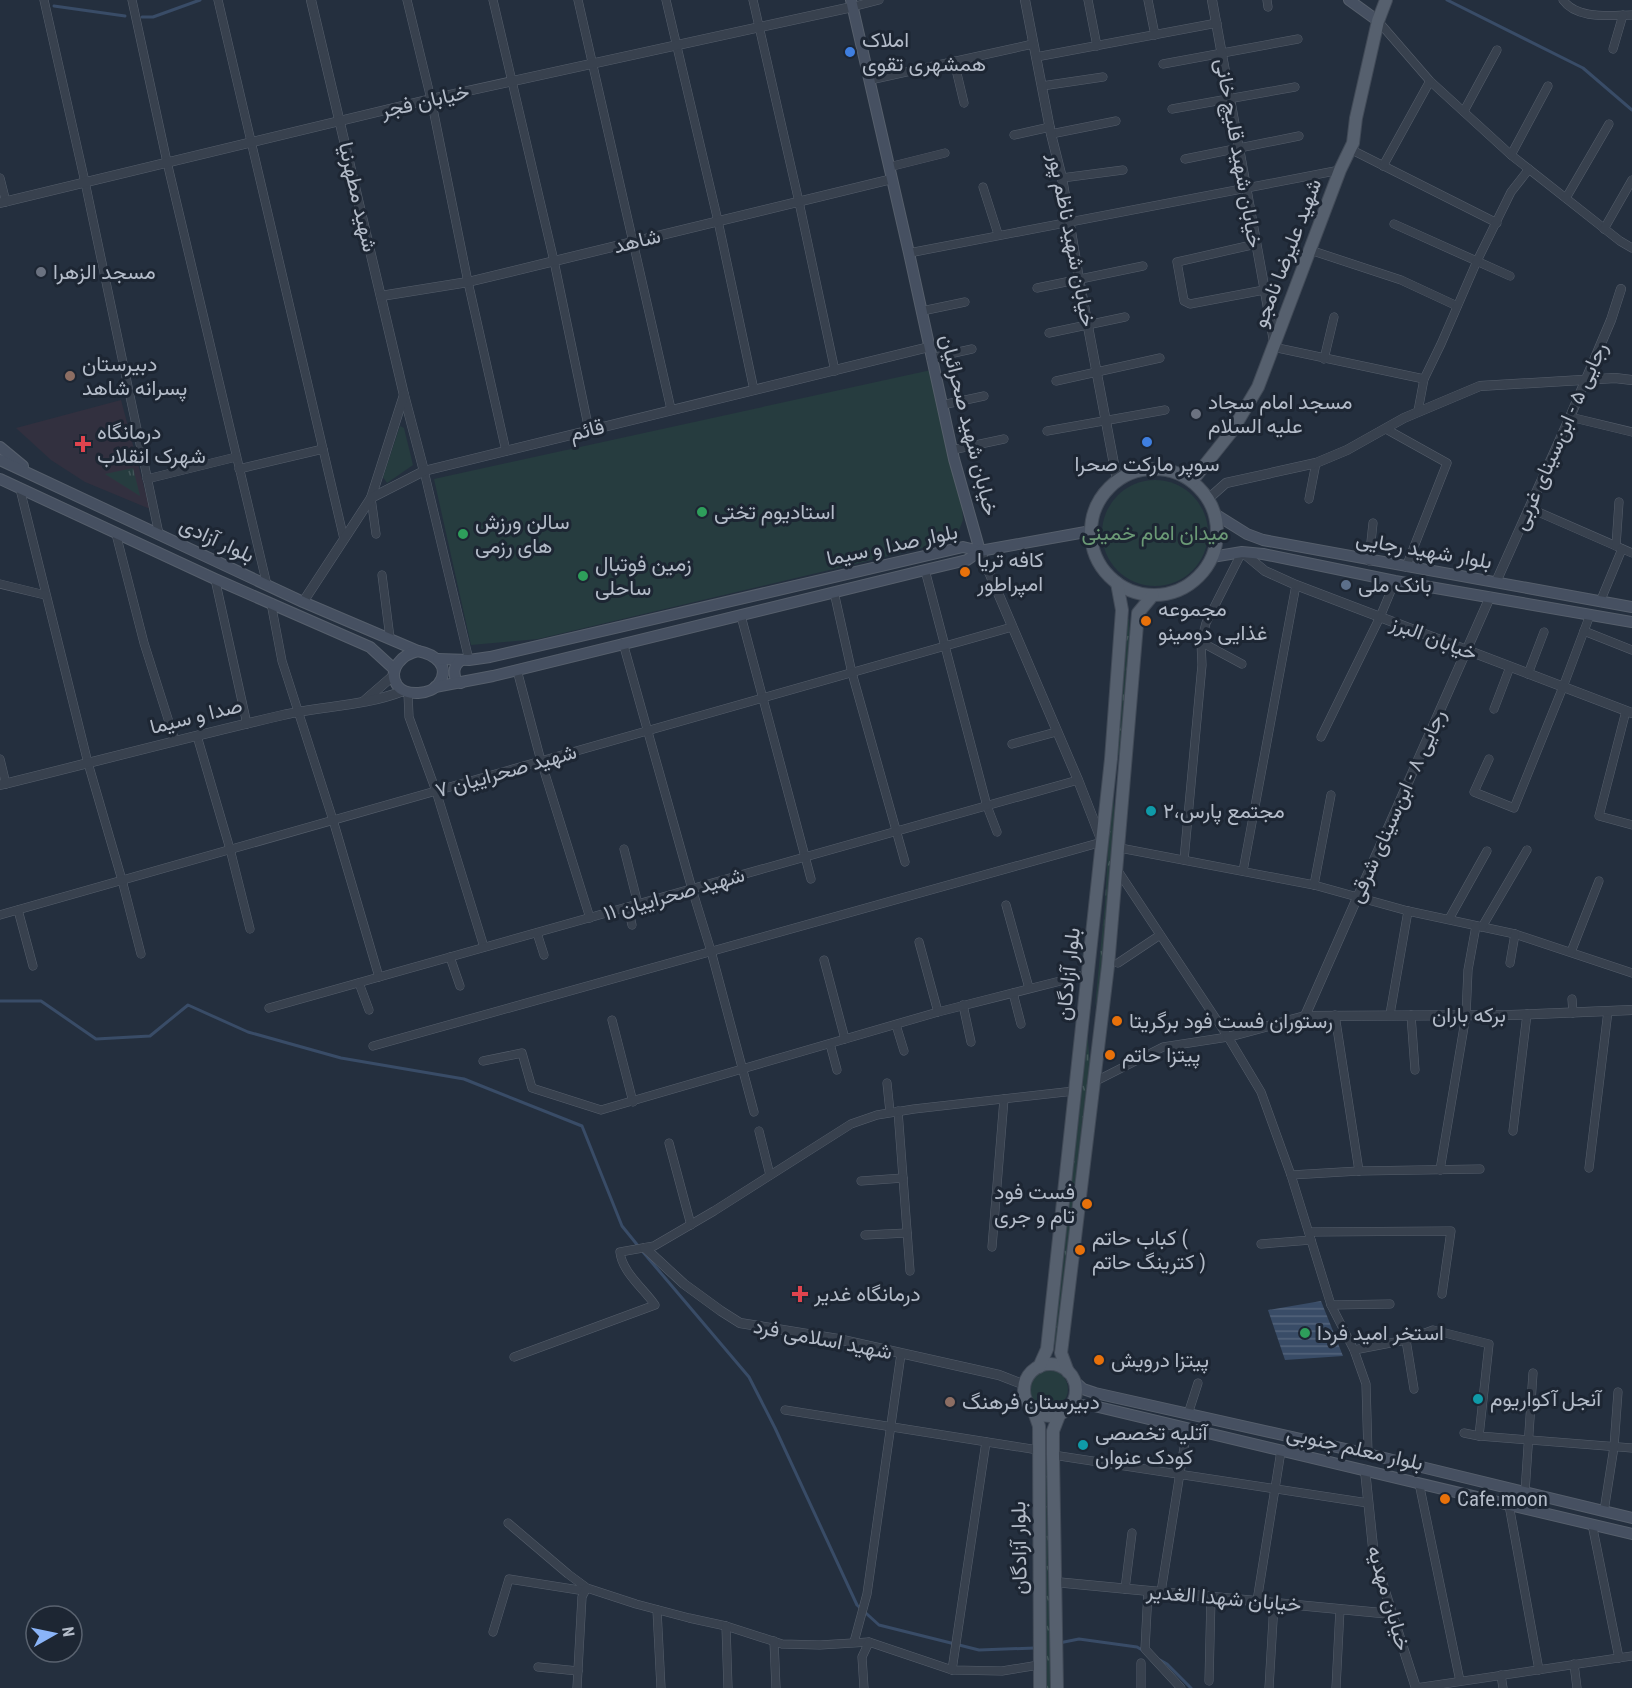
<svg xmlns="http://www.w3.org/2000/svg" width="1632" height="1688" viewBox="0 0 1632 1688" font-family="'Roboto Condensed',Vazirmatn,sans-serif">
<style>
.medical{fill:#32303f}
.grass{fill:url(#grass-tufts)}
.park{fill:#263c3f}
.water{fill:url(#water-rules)}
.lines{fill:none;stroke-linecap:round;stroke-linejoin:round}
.stream{stroke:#394c67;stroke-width:3}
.minor-casing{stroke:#565f6c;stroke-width:9}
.tertiary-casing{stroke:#565f6c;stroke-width:10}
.secondary-casing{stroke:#565f6c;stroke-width:12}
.primary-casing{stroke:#414a57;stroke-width:14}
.minor{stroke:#38414e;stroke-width:8}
.tertiary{stroke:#38414e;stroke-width:9}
.secondary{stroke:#465061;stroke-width:10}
.primary{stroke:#56606e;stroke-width:12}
.shop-dot{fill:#3f7fe0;stroke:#1d2633;stroke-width:2}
.worship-dot{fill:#6b7280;stroke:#1d2633;stroke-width:2}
.education-dot{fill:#8d6e63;stroke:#1d2633;stroke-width:2}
.health-dot{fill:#e0444e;stroke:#1d2633;stroke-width:2}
.leisure-dot{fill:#2e9e5b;stroke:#1d2633;stroke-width:2}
.food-dot{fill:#e8710a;stroke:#1d2633;stroke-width:2}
.service-dot{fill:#5c6f8a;stroke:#1d2633;stroke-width:2}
.culture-dot{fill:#0f9aa8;stroke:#1d2633;stroke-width:2}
.labels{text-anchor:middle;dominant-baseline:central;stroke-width:6;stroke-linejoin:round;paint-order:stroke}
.poi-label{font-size:21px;fill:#b4bcc9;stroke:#1d2633;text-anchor:start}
.street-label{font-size:21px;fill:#b4bcc9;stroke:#1d2633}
.park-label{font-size:21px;fill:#6b9a76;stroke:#1d2633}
</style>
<defs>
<pattern id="grass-tufts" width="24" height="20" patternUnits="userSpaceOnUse" patternTransform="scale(1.5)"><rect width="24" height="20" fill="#263c3f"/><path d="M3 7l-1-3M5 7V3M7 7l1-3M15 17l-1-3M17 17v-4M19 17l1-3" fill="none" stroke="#435659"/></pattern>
<pattern id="water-rules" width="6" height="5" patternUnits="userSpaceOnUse" patternTransform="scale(1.5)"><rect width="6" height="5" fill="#394c67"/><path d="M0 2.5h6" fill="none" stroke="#53647b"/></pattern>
</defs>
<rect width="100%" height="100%" fill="#242f3e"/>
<path class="medical" d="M121 400 138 464 150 509 85 482 51 460 16 428Z"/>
<g class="grass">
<path d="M133 468 140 496 105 474Z"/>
<path d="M1126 618 1129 619 1130 641 1120 755H1118V714Z"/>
<path d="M1112 780 1115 818 1101 982 1095 1007 1105 903Z"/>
<path d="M1087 1031 1090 1064 1058 1345 1049 1344Z"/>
<path d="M1044 1429H1050L1054 1688H1046Z"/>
</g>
<g class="park">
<path d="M931 370 962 505 963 520 956 538 935 545 538 639 471 645 434 479Z"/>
<path d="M400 426 404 428 413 465 387 483 383 477Z"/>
<circle cx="1155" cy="533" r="53"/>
<circle cx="1049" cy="1389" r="19"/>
</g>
<path class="water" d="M1321 1301 1343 1356 1285 1360 1268 1310Z"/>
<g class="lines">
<g class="stream">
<path d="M1447 0 1583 68 1632 110"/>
<path d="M54 6 125 16"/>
<path d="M142 17H153L200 0"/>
<path d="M0 1001H41L96 1039 150 1036 188 1005 248 1032 341 1058 464 1079 582 1126 622 1226 639 1247"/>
<path d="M643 1252 749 1377 775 1428 857 1605 879 1625 979 1650 1035 1648"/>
<path d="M1059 1643 1079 1639 1137 1647 1144 1651"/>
<path d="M1160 1660 1167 1664 1191 1688"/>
</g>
<g class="minor-casing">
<g id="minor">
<path d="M44 0 85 182 159 534"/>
<path d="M132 0 167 162 267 585"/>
<path d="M218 0 344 539"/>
<path d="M407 0 431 99 468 282 506 451"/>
<path d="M493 0 554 261 589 430"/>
<path d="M578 0 671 409"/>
<path d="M666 0 718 221 754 390"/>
<path d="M753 0 799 202 835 371"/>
<path d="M1088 0 1097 46"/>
<path d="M1148 0 1155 35"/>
<path d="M1267 0 1268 7"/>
<path d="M1563 0C1577 20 1611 15 1632 15"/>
<path d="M852 7 879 0"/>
<path d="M1378 21 1430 81 1511 155 1620 241 1632 248"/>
<path d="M1613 49 1623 15"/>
<path d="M1036 57 1217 23"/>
<path d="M954 61 964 103"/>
<path d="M1163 64 1298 39"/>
<path d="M870 80 1033 44"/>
<path d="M1042 86 1103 77"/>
<path d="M1172 109 1295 87"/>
<path d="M1464 111 1497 50"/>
<path d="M1051 134 1116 121"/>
<path d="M1014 135 1050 127"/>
<path d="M1350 149 1497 223"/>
<path d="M1511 155 1548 86"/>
<path d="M1185 159 1299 136"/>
<path d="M1383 166 1430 81"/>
<path d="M889 167 945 153"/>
<path d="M0 178 6 202"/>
<path d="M1062 178 1123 170"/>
<path d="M983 187 998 234"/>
<path d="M1566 198 1609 124"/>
<path d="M1394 224 1510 276"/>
<path d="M1604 229 1632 180"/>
<path d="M1256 244 1177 262 1184 301 1190 304 1264 290"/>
<path d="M1310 250 1401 280 1457 306"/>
<path d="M909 253 1340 170"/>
<path d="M1037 288 1143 266"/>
<path d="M922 311 965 302"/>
<path d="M1049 333 1125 317"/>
<path d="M1273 347 1424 379"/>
<path d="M931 358 972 349"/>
<path d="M1324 359 1334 317"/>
<path d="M1056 381 1160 358"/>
<path d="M942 405 984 396"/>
<path d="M1418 411 1424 379 1441 344 1477 261 1511 192 1529 169"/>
<path d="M1570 417 1632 432"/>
<path d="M1386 429 1447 463 1406 567"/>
<path d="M1047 431 1165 410"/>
<path d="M952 450 1004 439"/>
<path d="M239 469 323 449"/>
<path d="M424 471 469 660"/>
<path d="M147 479 236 457"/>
<path d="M20 489 88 763 122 880 141 954"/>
<path d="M371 498 376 534"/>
<path d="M1309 499 1316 463"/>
<path d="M1529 508 1632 553"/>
<path d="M116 534 144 643 175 741"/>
<path d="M1616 546 1619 502"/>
<path d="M1369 561 1373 523"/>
<path d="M925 570 987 806 997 832"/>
<path d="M382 575 390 638"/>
<path d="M215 579 247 724"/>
<path d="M0 584 45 595"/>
<path d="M834 592 852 673 905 862"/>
<path d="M1600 602 1622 549"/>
<path d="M271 603 282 661 333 820 379 977"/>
<path d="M741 616 811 879"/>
<path d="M1584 631 1632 650"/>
<path d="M1201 642 1242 664"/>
<path d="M623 643 692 889 711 951 754 1112"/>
<path d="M517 670 541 761 590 918"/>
<path d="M1528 674 1544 632"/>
<path d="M408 693 409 717 436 791 484 947"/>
<path d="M1494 709 1510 667"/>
<path d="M1626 711 1599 816 1632 825"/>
<path d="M197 736 230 849 250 929"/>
<path d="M1321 737 1380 617 1395 581"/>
<path d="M1012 744 1056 732"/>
<path d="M0 759 6 784"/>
<path d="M1489 759 1474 792 1514 808 1563 687 1590 615"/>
<path d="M1120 848 1314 885 1408 911 1515 934 1632 973"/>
<path d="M624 849 638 904"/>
<path d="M1184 860 1202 665 1201 642 1206 623 1242 552"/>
<path d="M1118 871 1228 1037 1261 1092 1291 1175 1331 1305 1354 1350 1366 1384 1368 1454"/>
<path d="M1243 871 1296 585"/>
<path d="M1314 885 1331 795"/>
<path d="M1006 905 1029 988"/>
<path d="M628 907 632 925"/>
<path d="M18 910 33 966"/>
<path d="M0 915 1012 627"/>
<path d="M1449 919 1487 851"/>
<path d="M1482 927 1527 850"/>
<path d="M537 933 544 955"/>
<path d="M919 942 938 1012"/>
<path d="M1571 952 1599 881"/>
<path d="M450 957 460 986"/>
<path d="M824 960 845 1039"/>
<path d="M1118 963 1160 935"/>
<path d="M1510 963 1515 934"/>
<path d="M359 983 369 1010"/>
<path d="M1013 993 1021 1024"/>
<path d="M1572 999 1573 1013"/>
<path d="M963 1005 971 1042"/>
<path d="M269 1008 1078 780"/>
<path d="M1390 1014 1408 911"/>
<path d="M1335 1015 1359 1171"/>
<path d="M1411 1015 1415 1070"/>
<path d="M612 1020 633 1102"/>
<path d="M896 1025 904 1051"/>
<path d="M830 1044 837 1070"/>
<path d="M373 1046 1102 842"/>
<path d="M483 1061 522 1053 532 1088 601 1110 938 1012 1088 974"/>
<path d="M1094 1082 1163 1047 1228 1037"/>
<path d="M887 1083 890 1112"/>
<path d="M898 1111 910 1271"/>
<path d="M759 1131 770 1175"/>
<path d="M1513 1131 1527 1014"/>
<path d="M669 1143 691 1225"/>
<path d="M1589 1168 1608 1011"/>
<path d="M1440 1170 1466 1015 1468 970 1476 926"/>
<path d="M1291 1175 1359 1171 1480 1169"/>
<path d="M861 1181 903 1178"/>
<path d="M1309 1232 1451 1231 1442 1294"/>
<path d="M865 1235 907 1233"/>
<path d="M1261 1244 1311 1240"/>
<path d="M992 1247 1004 1099"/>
<path d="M1331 1305 1390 1304"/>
<path d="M1406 1340 1414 1389"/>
<path d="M1354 1350 1406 1340 1433 1330 1489 1344 1479 1436 1632 1448"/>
<path d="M514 1357 655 1305C644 1289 622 1272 620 1252L654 1246 714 1211 851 1124 877 1115 914 1109 1074 1091"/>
<path d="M785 1410 1038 1450"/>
<path d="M1188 1414 1198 1383"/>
<path d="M1464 1433 1479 1436"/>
<path d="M1053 1455 1368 1503"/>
<path d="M1419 1483 1460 1681"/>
<path d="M1525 1492 1533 1373"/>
<path d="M1509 1505 1539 1670"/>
<path d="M1604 1511 1614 1447 1618 1392"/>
<path d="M508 1523 568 1574 587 1588 636 1604 689 1618 726 1626 782 1644 820 1645 869 1642 952 1670 1002 1671 1039 1665"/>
<path d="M1592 1524 1619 1658"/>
<path d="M1125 1589 1132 1533"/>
<path d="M1148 1591 1145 1649 1181 1688"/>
<path d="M1161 1592 1187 1429"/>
<path d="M1257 1601 1281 1451"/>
<path d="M657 1610 661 1688"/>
<path d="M726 1626 728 1688"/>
<path d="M493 1632 509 1579 585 1591"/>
<path d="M774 1641 776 1688"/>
<path d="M854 1642 867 1594 901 1354"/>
<path d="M1574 1664 1577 1688"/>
<path d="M538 1667 578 1671"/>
<path d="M952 1670 986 1442"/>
<path d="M1501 1675 1503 1688"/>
<path d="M1209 1681 1211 1597"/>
<path d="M577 1688 582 1597 586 1589"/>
<path d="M864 1688 862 1657 869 1642"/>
<path d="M1141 1688V1663"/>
<path d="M1269 1688 1274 1603"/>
<path d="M1336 1688 1340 1609"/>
<path d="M1416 1688 1632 1656"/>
</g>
</g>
<g class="tertiary-casing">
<g id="tertiary">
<path d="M311 0 404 395 424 471"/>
<path d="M1025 0 1051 134 1062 178 1079 279 1117 480"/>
<path d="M1212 0 1274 341"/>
<path d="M0 203 431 99 852 7"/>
<path d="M381 296 468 282 892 179"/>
<path d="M371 498 404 395"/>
<path d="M1208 499 1226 483 1316 463 1347 450 1404 418 1480 386 1615 378 1632 380"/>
<path d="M980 551 1078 780 1101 839"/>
<path d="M1242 552 1265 571 1296 585 1632 713"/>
<path d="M1496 582 1570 417 1611 320 1621 289"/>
<path d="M303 602 371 498 424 471 929 347"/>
<path d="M364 701 394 675"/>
<path d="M0 785C94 762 188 737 283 715 322 706 365 706 403 691"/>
<path d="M1305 1016 1490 597"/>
<path d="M1228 1037 1305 1016 1511 1015 1632 1010"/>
<path d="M645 1248 684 1284 721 1311 740 1323 838 1339 999 1375 1025 1385"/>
<path d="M1365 1470 1374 1557 1416 1688"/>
<path d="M1055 1582 1392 1614"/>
</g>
</g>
<g class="secondary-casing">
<g id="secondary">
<path d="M851 0 909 253 954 459 980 551"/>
<path d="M1349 0 1378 21"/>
<path d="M0 447 23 466"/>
<path d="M0 460 303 602 418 651"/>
<path d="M0 479 215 579 370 647 394 669"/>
<path d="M1215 514 1247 534 1263 540 1632 607"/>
<path d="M1212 557 1242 552 1263 554 1395 581 1632 622"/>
<path d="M418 651C434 654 451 666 439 683 432 695 405 697 397 685 387 669 403 654 418 651Z"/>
<path d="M438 659 469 660 490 657 963 547 980 551 1091 531"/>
<path d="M461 683 456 680C453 671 454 666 461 660"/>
<path d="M435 687 493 676 925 570 967 560 980 551"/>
<path d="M1073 1380 1083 1389 1095 1393 1368 1454 1632 1518"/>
<path d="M1070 1406 1090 1405 1632 1534"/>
</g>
</g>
<g class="primary-casing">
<g id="primary">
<circle cx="1154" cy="532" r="63"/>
<path d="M1192 481 1232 431 1258 387 1340 170 1353 143 1356 118 1378 21 1386 0"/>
<circle cx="1050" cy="1390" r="26"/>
<path d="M1039 1367 1047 1349 1111 759 1122 610 1117 583"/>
<path d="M1068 1372 1061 1353 1108 966 1138 613 1153 595"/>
<path d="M1033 1409 1039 1426 1040 1688"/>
<path d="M1057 1688 1053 1455V1431L1060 1413"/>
</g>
</g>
<use href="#minor" class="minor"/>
<use href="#tertiary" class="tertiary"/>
<use href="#secondary" class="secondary"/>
<use href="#primary" class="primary"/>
</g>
<g class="shop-dot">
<circle cx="850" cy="52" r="6"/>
<circle cx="1147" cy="442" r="6"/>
</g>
<g class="worship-dot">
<circle cx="41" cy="272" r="6"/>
<circle cx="1196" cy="414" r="6"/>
</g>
<g class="education-dot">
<circle cx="70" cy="376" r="6"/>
<circle cx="950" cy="1402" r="6"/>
</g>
<g class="health-dot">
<path d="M80 435h6v6h6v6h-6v6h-6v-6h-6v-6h6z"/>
<path d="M797 1285h6v6h6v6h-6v6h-6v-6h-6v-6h6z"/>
</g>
<g class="leisure-dot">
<circle cx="702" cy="512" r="6"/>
<circle cx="463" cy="534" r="6"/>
<circle cx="583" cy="576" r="6"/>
<circle cx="1305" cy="1333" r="6"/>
</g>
<g class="food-dot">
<circle cx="965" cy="572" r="6"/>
<circle cx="1146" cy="621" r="6"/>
<circle cx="1117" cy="1021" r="6"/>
<circle cx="1110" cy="1055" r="6"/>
<circle cx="1087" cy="1204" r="6"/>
<circle cx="1080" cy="1250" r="6"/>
<circle cx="1099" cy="1360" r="6"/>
<circle cx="1445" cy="1499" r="6"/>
</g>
<circle class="service-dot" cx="1346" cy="585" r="6"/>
<g class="culture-dot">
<circle cx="1151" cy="811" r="6"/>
<circle cx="1478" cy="1399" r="6"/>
<circle cx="1083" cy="1445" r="6"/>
</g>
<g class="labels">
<g class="poi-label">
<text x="862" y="40">املاک<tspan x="862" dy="24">همشهری تقوی</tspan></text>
<text x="53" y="272">مسجد الزهرا</text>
<text x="82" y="364">دبیرستان<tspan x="82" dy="24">پسرانه شاهد</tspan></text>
<text x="1208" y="402">مسجد امام سجاد<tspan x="1208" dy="24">علیه السلام</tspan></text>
<text x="97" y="432">درمانگاه<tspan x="97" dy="24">شهرک انقلاب</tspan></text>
<text x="1147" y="464" text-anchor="middle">سوپر مارکت صحرا</text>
<text x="714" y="512">استادیوم تختی</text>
<text x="475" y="522">سالن ورزش<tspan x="475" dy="24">های رزمی</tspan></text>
<text x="977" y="560">کافه تریا<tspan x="977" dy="24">امپراطور</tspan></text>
<text x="595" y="564">زمین فوتبال<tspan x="595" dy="24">ساحلی</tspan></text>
<text x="1358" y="585">بانک ملی</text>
<text x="1158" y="609">مجموعه<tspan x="1158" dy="24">غذایى دومینو</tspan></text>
<text x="1163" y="811">۲،مجتمع پارس</text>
<text x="1129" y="1021">رستوران فست فود برگریتا</text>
<text x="1122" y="1055">پیتزا حاتم</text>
<text x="1075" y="1192" text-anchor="end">فست فود<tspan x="1075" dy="24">تام و جرى</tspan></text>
<text x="1092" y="1238">کباب حاتم (<tspan x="1092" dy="24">کترینگ حاتم )</tspan></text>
<text x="814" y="1294">درمانگاه غدیر</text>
<text x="1317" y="1333">استخر امید فردا</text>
<text x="1111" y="1360">پیتزا درویش</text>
<text x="1490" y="1399">آنجل آکواریوم</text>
<text x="962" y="1402">دبیرستان فرهنگ</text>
<text x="1095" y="1433">آتلیه تخصصی<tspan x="1095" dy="24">کودک عنوان</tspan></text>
<text x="1457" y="1499">Cafe.moon</text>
</g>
<g class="street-label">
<text transform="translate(425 101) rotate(-13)">خیابان فجر</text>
<text transform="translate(1239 153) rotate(80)">خیابان شهید قلیچ خانی</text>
<text transform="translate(358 197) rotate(77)">شهید مطهرنیا</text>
<text transform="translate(1072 240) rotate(79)">خیابان شهید ناظم پور</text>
<text transform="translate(637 241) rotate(-14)">شاهد</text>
<text transform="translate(1287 253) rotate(-69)">شهید علیرضا نامجو</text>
<text transform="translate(969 425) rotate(76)">خیابان شهید صحرائیان</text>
<text transform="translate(587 430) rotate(-14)">قائم</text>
<text transform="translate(1560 436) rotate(-66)">رجایی ۵ - ابن‌سینای غربی</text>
<text transform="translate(217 540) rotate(25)">بلوار آزادی</text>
<text transform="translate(892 545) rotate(-12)">بلوار صدا و سیما</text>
<text transform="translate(1424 550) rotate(10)">بلوار شهید رجایی</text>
<text transform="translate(1434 638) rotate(21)">خیابان البرز</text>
<text transform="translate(196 716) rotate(-14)">صدا و سیما</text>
<text transform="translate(506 771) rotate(-16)">شهید صحراییان ۷</text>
<text transform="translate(1397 806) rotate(-66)">رجایی ۸ - ابن‌سینای شرقی</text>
<text transform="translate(674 894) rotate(-16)">شهید صحراییان ۱۱</text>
<text transform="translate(1068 974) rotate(-84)">بلوار آزادگان</text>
<text x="1469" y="1015">برکه باران</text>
<text transform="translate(823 1339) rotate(11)">شهید اسلامی فرد</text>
<text transform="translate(1355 1448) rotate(13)">بلوار معلم جنوبی</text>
<text transform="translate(1019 1548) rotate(-91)">بلوار آزادگان</text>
<text transform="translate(1224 1598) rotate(5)">خیابان شهدا الغدیر</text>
<text transform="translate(1389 1598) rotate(74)">خیابان مهدیه</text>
</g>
<g class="park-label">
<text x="1155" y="533">میدان امام خمینی</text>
</g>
</g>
<g transform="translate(54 1634) rotate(81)"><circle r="28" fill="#1d2633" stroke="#59626f" stroke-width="1.5"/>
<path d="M0-4.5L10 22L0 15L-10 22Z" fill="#8ab4f8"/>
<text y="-9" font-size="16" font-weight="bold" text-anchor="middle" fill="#b4bcc9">N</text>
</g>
</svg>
